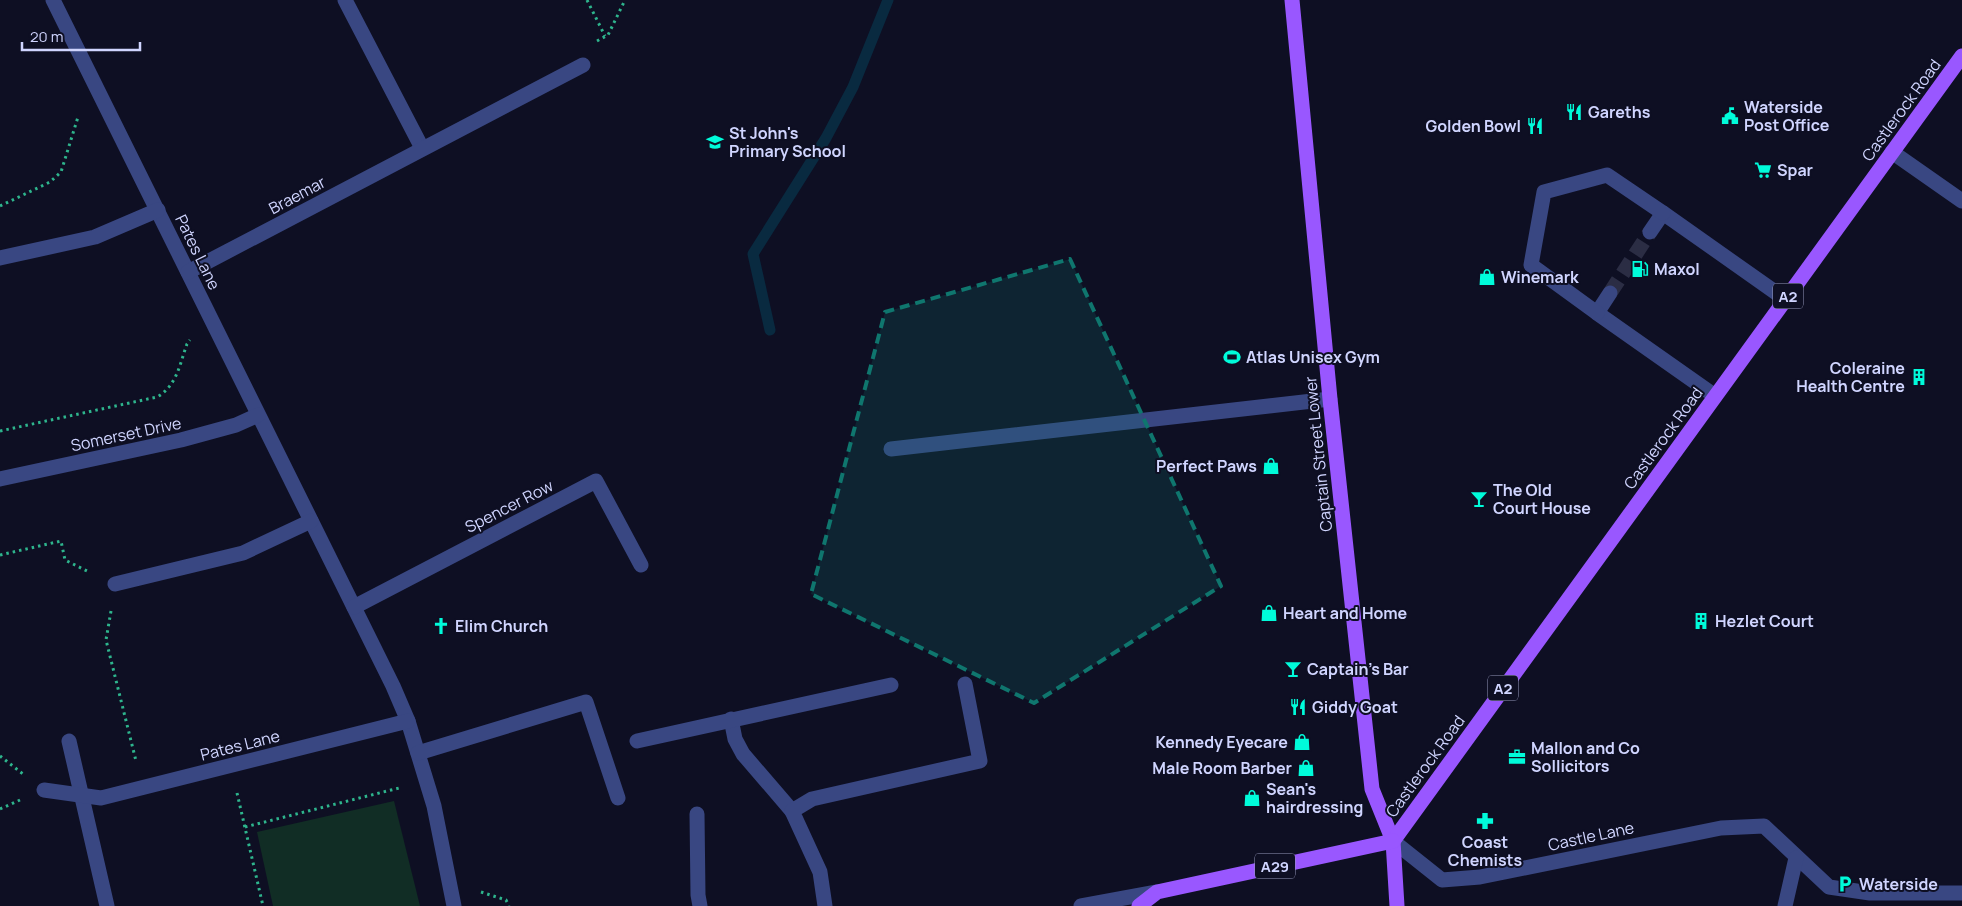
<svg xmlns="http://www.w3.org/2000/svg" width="1962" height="906" viewBox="0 0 1962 906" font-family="Manrope,sans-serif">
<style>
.green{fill:#112d25}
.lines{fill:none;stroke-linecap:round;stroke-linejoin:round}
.stream{stroke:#092a40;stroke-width:11}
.minor-tunnel{stroke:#2b2d44;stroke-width:15;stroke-dasharray:15 8;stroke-linecap:butt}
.path{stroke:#2eb58d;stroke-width:3;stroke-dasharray:2.5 4;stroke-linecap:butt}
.minor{stroke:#394782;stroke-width:15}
.major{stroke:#9957ff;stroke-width:15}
.marked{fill:#0f766e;fill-opacity:0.2;stroke:#0f766e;stroke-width:4;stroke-dasharray:10 6;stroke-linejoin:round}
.labels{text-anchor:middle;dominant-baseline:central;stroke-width:4;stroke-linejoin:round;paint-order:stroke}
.shield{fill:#0e0f23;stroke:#969abd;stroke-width:1}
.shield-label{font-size:15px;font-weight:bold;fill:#d0d5ff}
.poi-label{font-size:16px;font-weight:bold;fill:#d0d5ff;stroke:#0e0f23;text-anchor:start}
.street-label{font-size:16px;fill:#d0d5ff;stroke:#0e0f23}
</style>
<rect width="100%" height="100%" fill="#0e0f23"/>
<path class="green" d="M394 801 420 906H273L257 832Z"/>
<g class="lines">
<path class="stream" d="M770 330 753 254 826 138 853 87 888 0"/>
<path class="minor-tunnel" d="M1610 293 1650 232"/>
<g class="path">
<path d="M587 0 605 36"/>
<path d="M597 41 608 35 625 0"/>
<path d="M0 206 50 182 61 172 78 117"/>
<path d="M0 431 157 397C177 386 180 363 187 344L190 340"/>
<path d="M0 555 61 541 65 560 89 572"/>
<path d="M111 611 106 640 136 761"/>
<path d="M0 756 23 774"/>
<path d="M237 793 263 906"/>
<path d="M0 809 20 800"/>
<path d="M245 827 399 788"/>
<path d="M481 892 506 900 509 906"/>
</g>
<g class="minor">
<path d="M53 0 393 686 408 721 434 806 454 906"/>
<path d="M345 0 422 148"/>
<path d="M1892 152 1962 201"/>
<path d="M1650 232 1663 213 1785 299"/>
<path d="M0 258 95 237 158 210"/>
<path d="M188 272 583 65"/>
<path d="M1610 293 1597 313 1715 396"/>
<path d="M1597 313 1531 265 1544 192 1607 175 1663 213"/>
<path d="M891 449 1330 399"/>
<path d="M0 479 181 440 236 425 258 415"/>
<path d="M115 584 243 553 311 521"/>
<path d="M354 607 596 481 641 565"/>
<path d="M731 719 735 739 743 754 792 811"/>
<path d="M69 741 107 906"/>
<path d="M637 741 891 685"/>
<path d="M418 753 586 702 618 798"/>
<path d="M44 790 101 798 408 721"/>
<path d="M697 814 698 895 700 906"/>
<path d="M1393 841 1442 880 1480 877 1721 828 1764 826 1829 887 1870 893H1962"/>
<path d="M825 906 820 872 792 811 812 799 980 761 965 684"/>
<path d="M1081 906 1157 892"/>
<path d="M1785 906 1796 858"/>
</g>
<g class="major">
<path d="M1292 0 1330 399 1372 789 1393 841 1397 906"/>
<path d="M1393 841 1962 56"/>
<path d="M1139 906 1157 892 1393 841"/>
</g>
</g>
<path class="marked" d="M1070 259 1221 586 1034 703 811 594 885 312Z"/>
<defs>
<g id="restaurant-bare" transform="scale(1.35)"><path d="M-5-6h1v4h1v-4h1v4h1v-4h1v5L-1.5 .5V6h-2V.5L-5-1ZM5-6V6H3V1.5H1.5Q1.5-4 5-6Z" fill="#00fbda" stroke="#0e0f23" stroke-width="2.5" paint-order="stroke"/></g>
<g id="civic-bare" transform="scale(1.35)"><path d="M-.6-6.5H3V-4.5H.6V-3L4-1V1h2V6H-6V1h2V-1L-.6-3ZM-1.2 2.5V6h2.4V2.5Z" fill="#00fbda" stroke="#0e0f23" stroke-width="2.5" paint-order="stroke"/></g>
<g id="school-bare" transform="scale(1.35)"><path d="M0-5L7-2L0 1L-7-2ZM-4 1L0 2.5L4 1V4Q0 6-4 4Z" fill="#00fbda" stroke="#0e0f23" stroke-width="2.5" paint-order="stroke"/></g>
<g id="supermarket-bare" transform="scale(1.35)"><path d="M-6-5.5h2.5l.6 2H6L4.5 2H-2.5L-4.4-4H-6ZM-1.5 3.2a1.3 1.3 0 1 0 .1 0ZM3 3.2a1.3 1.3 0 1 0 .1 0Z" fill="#00fbda" stroke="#0e0f23" stroke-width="2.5" paint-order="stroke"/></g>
<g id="fuel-bare" transform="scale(1.35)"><path d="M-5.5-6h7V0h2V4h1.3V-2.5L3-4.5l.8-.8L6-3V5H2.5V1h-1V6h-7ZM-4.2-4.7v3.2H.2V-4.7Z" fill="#00fbda" stroke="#0e0f23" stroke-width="2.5" paint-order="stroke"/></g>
<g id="shop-bare" transform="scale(1.35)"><path d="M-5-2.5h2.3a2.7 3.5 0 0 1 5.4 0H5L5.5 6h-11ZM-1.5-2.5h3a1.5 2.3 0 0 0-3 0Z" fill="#00fbda" stroke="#0e0f23" stroke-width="2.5" paint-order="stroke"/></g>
<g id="stadium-bare" transform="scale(1.35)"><path d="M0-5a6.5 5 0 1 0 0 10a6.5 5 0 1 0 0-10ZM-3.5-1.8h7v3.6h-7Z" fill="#00fbda" stroke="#0e0f23" stroke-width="2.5" paint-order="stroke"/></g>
<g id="building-bare" transform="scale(1.35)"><path d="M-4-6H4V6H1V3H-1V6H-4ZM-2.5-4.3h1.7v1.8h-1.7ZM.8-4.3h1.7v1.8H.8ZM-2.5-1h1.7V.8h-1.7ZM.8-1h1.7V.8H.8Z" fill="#00fbda" stroke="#0e0f23" stroke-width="2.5" paint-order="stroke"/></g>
<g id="bar-bare" transform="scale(1.35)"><path d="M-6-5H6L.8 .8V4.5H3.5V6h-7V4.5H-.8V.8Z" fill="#00fbda" stroke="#0e0f23" stroke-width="2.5" paint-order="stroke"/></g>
<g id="church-bare" transform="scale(1.35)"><path d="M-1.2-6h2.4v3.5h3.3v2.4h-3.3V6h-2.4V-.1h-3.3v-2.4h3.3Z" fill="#00fbda" stroke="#0e0f23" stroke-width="2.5" paint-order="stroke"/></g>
<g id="office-bare" transform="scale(1.35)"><path d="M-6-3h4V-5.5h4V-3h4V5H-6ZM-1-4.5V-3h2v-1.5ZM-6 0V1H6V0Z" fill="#00fbda" stroke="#0e0f23" stroke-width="2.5" paint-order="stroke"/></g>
<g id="pharmacy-bare" transform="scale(1.35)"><path d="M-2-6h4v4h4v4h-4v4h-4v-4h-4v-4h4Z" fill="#00fbda" stroke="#0e0f23" stroke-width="2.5" paint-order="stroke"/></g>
<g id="parking-bare" transform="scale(1.35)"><path d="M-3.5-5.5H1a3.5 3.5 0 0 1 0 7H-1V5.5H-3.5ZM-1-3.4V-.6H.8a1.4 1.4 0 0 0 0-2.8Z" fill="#00fbda" stroke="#0e0f23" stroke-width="2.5" paint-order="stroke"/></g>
</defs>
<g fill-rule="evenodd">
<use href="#restaurant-bare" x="1574" y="112"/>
<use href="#civic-bare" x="1730" y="116"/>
<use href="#restaurant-bare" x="1535" y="126"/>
<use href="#school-bare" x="715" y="142"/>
<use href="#supermarket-bare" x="1763" y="170"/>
<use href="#fuel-bare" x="1640" y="269"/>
<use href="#shop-bare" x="1487" y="277"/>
<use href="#stadium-bare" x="1232" y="357"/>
<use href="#building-bare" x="1919" y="377"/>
<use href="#shop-bare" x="1271" y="466"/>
<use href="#bar-bare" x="1479" y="499"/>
<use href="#shop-bare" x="1269" y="613"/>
<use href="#building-bare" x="1701" y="621"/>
<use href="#church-bare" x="441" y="626"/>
<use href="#bar-bare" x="1293" y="669"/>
<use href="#restaurant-bare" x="1298" y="707"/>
<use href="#shop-bare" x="1302" y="742"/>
<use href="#office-bare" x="1517" y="757"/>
<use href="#shop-bare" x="1306" y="768"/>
<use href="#shop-bare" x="1252" y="798"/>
<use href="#pharmacy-bare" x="1485" y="821"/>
<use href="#parking-bare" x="1845" y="884"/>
</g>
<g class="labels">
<g class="shield">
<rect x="1773" y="283.5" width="30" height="25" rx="4"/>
<rect x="1488" y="675.5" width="30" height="25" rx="4"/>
<rect x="1255" y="853.5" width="40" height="25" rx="4"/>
</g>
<g class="shield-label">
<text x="1788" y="296">A2</text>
<text x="1503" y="688">A2</text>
<text x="1275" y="866">A29</text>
</g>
<g class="poi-label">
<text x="1744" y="107">Waterside<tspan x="1744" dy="18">Post Office</tspan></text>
<text x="1588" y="112">Gareths</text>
<text x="1521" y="126" text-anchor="end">Golden Bowl</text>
<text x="729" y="133">St John's<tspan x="729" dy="18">Primary School</tspan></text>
<text x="1777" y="170">Spar</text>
<text x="1654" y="269">Maxol</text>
<text x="1501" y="277">Winemark</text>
<text x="1246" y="357">Atlas Unisex Gym</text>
<text x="1905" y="368" text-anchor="end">Coleraine<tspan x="1905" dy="18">Health Centre</tspan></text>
<text x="1257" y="466" text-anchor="end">Perfect Paws</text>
<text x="1493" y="490">The Old<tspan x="1493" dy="18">Court House</tspan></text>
<text x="1283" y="613">Heart and Home</text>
<text x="1715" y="621">Hezlet Court</text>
<text x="455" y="626">Elim Church</text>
<text x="1307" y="669">Captain's Bar</text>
<text x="1312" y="707">Giddy Goat</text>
<text x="1288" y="742" text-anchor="end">Kennedy Eyecare</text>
<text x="1531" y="748">Mallon and Co<tspan x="1531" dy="18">Sollicitors</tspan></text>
<text x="1292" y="768" text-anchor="end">Male Room Barber</text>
<text x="1266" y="789">Sean's<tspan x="1266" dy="18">hairdressing</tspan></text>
<text x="1485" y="842" text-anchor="middle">Coast<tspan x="1485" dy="18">Chemists</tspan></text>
<text x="1859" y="884">Waterside</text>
</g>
<g class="street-label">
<text transform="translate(1901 110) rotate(-54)">Castlerock Road</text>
<text transform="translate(297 195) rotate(-28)">Braemar</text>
<text transform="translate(198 252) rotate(64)">Pates Lane</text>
<text transform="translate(126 434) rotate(-12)">Somerset Drive</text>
<text transform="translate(1663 438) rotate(-54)">Castlerock Road</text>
<text transform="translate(1318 454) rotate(-96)">Captain Street Lower</text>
<text transform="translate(509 506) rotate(-27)">Spencer Row</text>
<text transform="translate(240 745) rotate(-14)">Pates Lane</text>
<text transform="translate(1425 766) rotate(-54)">Castlerock Road</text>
<text transform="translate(1591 836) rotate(-12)">Castle Lane</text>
</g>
</g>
<path d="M22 42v8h118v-8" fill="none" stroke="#d0d5ff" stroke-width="2.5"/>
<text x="30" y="42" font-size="15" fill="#d0d5ff" stroke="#0e0f23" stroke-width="4" paint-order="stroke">20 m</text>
</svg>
